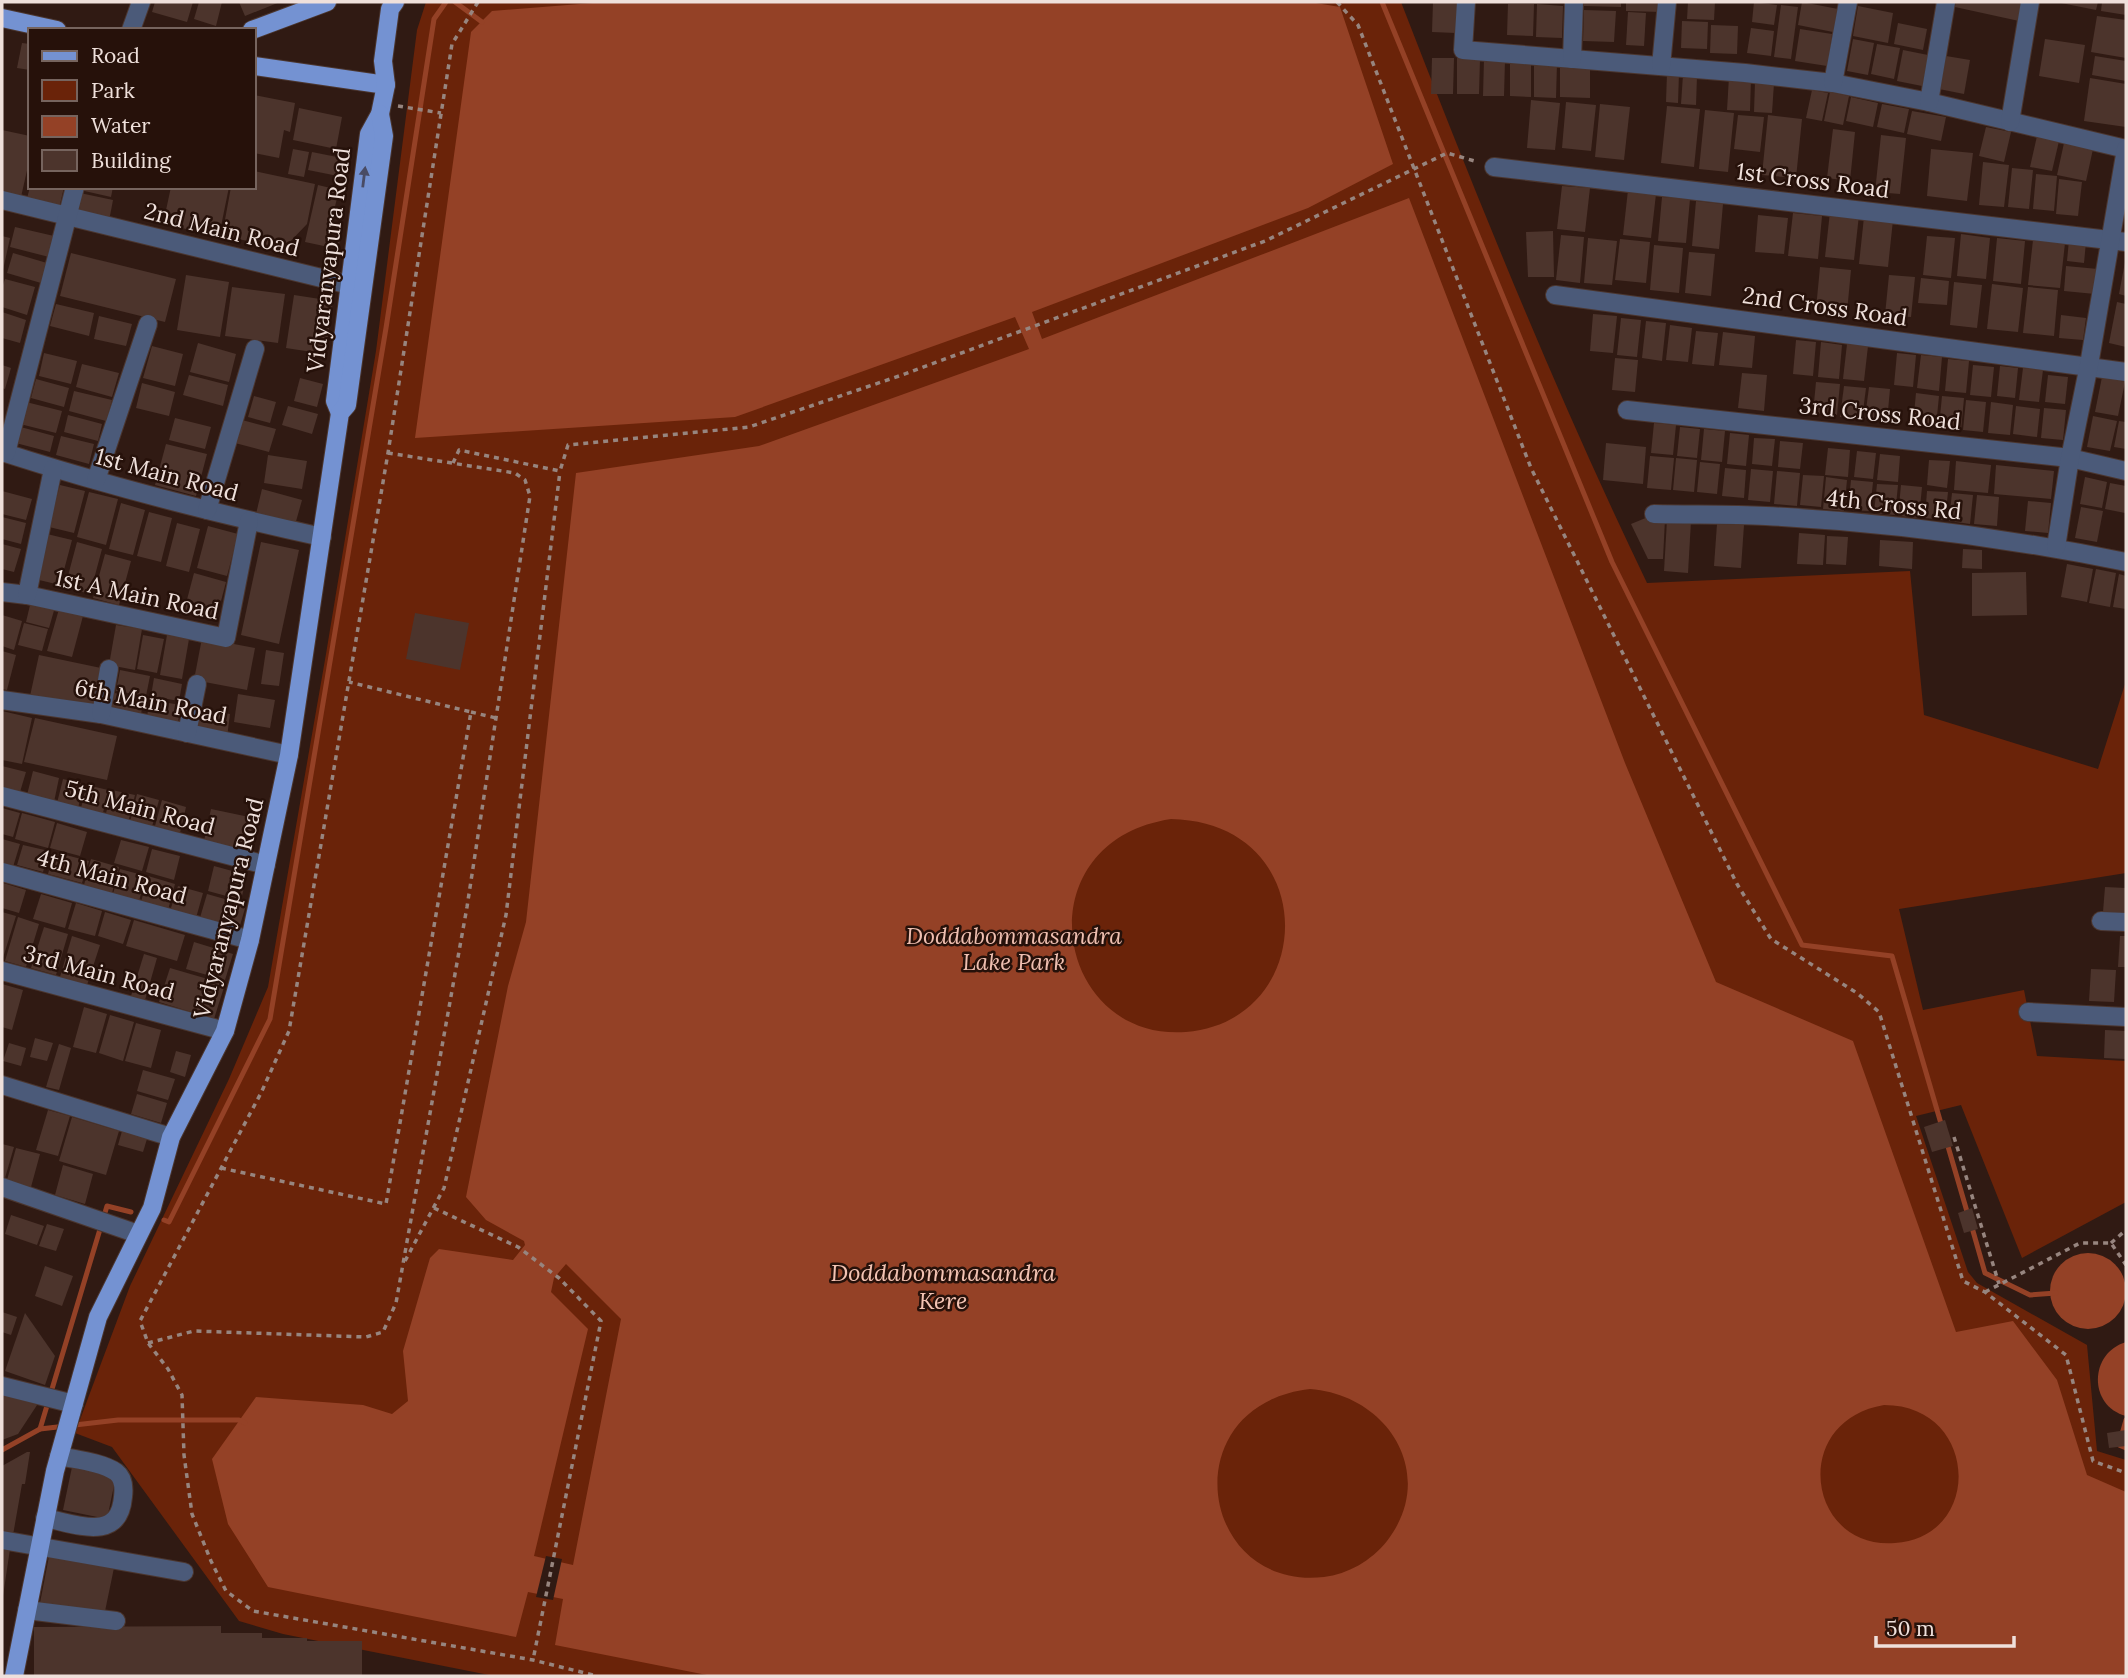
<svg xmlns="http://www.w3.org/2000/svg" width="2128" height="1678" viewBox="0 0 2128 1678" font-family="Lora,serif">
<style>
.green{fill:#6a2309}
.water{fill:#944126;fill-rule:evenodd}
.pier{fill:#301a13}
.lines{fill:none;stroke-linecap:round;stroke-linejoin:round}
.stream{stroke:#944126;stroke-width:5}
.building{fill:#4c342c}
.minor-casing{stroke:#4b362f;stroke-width:20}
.major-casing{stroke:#4b362f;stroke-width:20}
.path{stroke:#97857f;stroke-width:3.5;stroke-dasharray:5 5;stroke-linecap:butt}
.minor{stroke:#4b5a79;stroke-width:18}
.major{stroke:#7492d2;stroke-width:18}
.oneway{fill:#494b64}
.labels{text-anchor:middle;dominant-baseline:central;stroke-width:5;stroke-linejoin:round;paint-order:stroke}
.street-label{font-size:23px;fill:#efe0db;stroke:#26110a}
.park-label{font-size:23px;font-style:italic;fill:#efbfb0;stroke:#26110a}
.water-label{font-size:24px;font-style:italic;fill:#f3c3b3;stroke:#26110a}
</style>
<rect width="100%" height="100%" fill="#301a13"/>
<path class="green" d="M426 2H1401C1477 198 1556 394 1647 583L1910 571 1924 715 2098 769 2126 681V873L1899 909 1923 1010 2024 990 2037 1056 2126 1061V1202L2022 1258 1961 1105 1916 1116 1968 1272 1977 1283 2087 1345 2097 1451 2126 1460V1676H494L283 1634 239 1621 112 1447 75 1433 130 1286 229 1079 268 987 326 654 376 351 417 30Z"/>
<g class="water">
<path d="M605 2H1310L1340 7 1393 164 1308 208 1032 312 1042 339 1409 198 1625 763 1716 982 1853 1041 1956 1332 2013 1321 2057 1380 2087 1475 2126 1492V1676H712L555 1645 563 1599 528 1592 516 1637 268 1587 228 1524 212 1459 256 1397 363 1405 392 1414 408 1401 403 1351 430 1258 439 1249 513 1260 525 1245 524 1241 486 1220 466 1197 508 986 526 922 576 473 759 446 1029 349 1015 317 735 417 415 438 471 32 492 11ZM1171 819C1322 822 1319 1021 1186 1032 1054 1042 1021 842 1171 819ZM566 1264 621 1319 573 1565 534 1556 588 1329 551 1292 554 1278ZM1310 1389C1389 1395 1438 1475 1387 1541 1371 1561 1348 1574 1324 1577 1198 1591 1172 1405 1310 1389ZM1884 1405C1979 1405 1984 1537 1895 1543 1807 1550 1789 1421 1884 1405Z"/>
<circle cx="2088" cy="1291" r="38"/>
<path d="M2126 1342V1416C2088 1406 2089 1353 2126 1342Z"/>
</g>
<path class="pier" d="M546 1556 562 1559 553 1600 536 1597Z"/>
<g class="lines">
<g class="stream">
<path d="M455 2 482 22"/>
<path d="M1382 2 1612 562 1802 945 1892 956 1942 1127"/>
<path d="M1947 1143 1968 1215"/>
<path d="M164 1220 169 1222 270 1019 386 328 434 19 446 2"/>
<path d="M1971 1224 1985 1273 2030 1295 2056 1293"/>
<path d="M2126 1420 2119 1445 2126 1448"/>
<path d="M40 1429 118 1420H239L245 1423"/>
<path d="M2 1450 40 1429 107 1206 131 1212"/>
</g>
</g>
<g class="building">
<path d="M155 2H193L187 22 152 12Z"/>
<path d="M199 2H222L216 26 194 19Z"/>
<path d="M239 2H280L245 16Z"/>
<path d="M1433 2H1457L1456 33 1432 32Z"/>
<path d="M1584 2H1621V7L1584 6Z"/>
<path d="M1626 2H1662V12L1626 11Z"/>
<path d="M1688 2H1715L1714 20 1687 19Z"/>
<path d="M1754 2 1777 5 1774 25 1752 22Z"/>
<path d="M1802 2 1838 9 1833 32 1798 25Z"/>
<path d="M1956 2H2023L2019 21 1955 7Z"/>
<path d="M2056 2H2098L2096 10Z"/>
<path d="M2102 2H2126V15L2101 11Z"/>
<path d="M1508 4H1534L1533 36 1507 35Z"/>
<path d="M1537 4 1563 6 1562 38 1536 37Z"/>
<path d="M1781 5 1798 7 1791 59 1774 57Z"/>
<path d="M1858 6 1893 13 1888 43 1853 36Z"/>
<path d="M1584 10 1616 11 1614 42 1583 41Z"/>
<path d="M1628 12 1646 13 1644 46 1626 45Z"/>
<path d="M2097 16 2126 20V58L2091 52Z"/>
<path d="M1682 21 1708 22 1707 49 1681 48Z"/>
<path d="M1898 23 1927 29 1923 50 1894 44Z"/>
<path d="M1711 25 1738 26 1737 54 1710 53Z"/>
<path d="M1751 28 1774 31 1771 56 1747 53Z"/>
<path d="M1800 29 1832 34 1827 66 1795 61Z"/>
<path d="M1853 39 1874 43 1868 75 1847 71Z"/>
<path d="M2045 39 2085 45 2079 83 2039 76Z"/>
<path d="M22 43 30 44V70L17 68Z"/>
<path d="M1877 44 1900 48 1894 79 1871 74Z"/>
<path d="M1903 50 1928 55 1922 86 1897 81Z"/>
<path d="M1946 56 1970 60 1964 94 1939 89Z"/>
<path d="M2095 56 2126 61V81L2092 75Z"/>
<path d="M1432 58H1454L1453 94H1431Z"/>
<path d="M1457 58 1480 59 1479 94H1457Z"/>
<path d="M1484 59 1505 60 1504 96H1483Z"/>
<path d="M1534 63H1557L1556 98 1534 97Z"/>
<path d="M1510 64H1531V97L1510 96Z"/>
<path d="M1560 66 1590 67V98L1560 97Z"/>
<path d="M1667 73H1679L1678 103 1666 102Z"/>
<path d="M1683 75 1697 76 1696 105 1681 104Z"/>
<path d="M1729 77 1751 78 1750 111 1727 110Z"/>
<path d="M2090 78 2126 84V127L2084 121Z"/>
<path d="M1755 82 1774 83 1772 113 1754 112Z"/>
<path d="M1812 90 1828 93 1822 121 1806 118Z"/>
<path d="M1830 92 1849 96 1843 125 1824 121Z"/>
<path d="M254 95 295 103 290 132 284 130 279 158 254 153Z"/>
<path d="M1851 97 1878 103 1873 127 1846 121Z"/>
<path d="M1531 100 1560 103 1555 150 1527 148Z"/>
<path d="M1566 102 1596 105 1591 151 1562 148Z"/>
<path d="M1600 104 1630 107 1624 160 1595 157Z"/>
<path d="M1882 104 1909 109 1904 133 1877 127Z"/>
<path d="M1667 106 1700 109 1694 167 1661 163Z"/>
<path d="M299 108 342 117 336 149 293 140Z"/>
<path d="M1705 110 1734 113 1728 172 1699 169Z"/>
<path d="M1912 111 1946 117 1941 141 1907 134Z"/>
<path d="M1738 115 1764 117 1760 152 1734 149Z"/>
<path d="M1768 115 1802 119 1796 178 1762 175Z"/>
<path d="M1986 127 2011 132 2004 162 1979 156Z"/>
<path d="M1833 129 1855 132 1850 181 1827 178Z"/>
<path d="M2 130 30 136V157L21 197 2 193Z"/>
<path d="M1881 135 1906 138 1900 194 1875 192Z"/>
<path d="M2037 136 2059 141 2052 171 2030 167Z"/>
<path d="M2064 143 2093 149 2086 181 2057 175Z"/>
<path d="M293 149 309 152 304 177 288 174Z"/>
<path d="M1931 149 1973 153 1967 201 1927 196Z"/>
<path d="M312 152 342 158 338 176 308 170Z"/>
<path d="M1983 162 2009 165 2004 207 1979 205Z"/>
<path d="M2012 168 2033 170 2029 209 2008 207Z"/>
<path d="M254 171 315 184 307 224 284 248 222 236 231 187H254Z"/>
<path d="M2036 174 2057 176 2054 211 2033 209Z"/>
<path d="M2059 179 2082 182 2078 216 2056 214Z"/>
<path d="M318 185 339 190 330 227 342 230 338 249 305 242Z"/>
<path d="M1562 186 1590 188 1585 232 1557 229Z"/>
<path d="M30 187H64L59 209 26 202Z"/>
<path d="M81 187H113L111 197 80 190Z"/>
<path d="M171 187H229L219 236 163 224Z"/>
<path d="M1628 190 1656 194 1651 238 1623 235Z"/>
<path d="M80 193 113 200 109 221 76 214Z"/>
<path d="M1662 197 1690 199 1686 243 1658 241Z"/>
<path d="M1696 201 1723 204 1719 249 1692 246Z"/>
<path d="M1830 212 1859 215 1854 260 1825 257Z"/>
<path d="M1793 213 1822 216 1818 259 1788 256Z"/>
<path d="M1758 215 1788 218 1784 254 1755 252Z"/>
<path d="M1864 217 1893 220 1888 267 1859 264Z"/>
<path d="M15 227 54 236 49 257 10 247Z"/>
<path d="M1553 231 1554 277H1528L1526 232Z"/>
<path d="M1961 234 1990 238 1986 279 1957 276Z"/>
<path d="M1561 235 1584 237 1580 283 1556 280Z"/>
<path d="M2 236 10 238 3 270 2 269Z"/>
<path d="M1927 236 1955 238 1951 278 1923 275Z"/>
<path d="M1588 238 1617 241 1612 285 1584 283Z"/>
<path d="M1997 238 2025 241 2021 284 1993 281Z"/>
<path d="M1620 239 1650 242 1646 283 1615 280Z"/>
<path d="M2033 240 2065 243 2060 288 2028 285Z"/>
<path d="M2069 240 2086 242 2084 263 2067 261Z"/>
<path d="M1654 245 1683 248 1679 293 1650 290Z"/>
<path d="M1689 252 1715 254 1711 296 1685 293Z"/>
<path d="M13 253 47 263 41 283 7 273Z"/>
<path d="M71 253 176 279 165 322 60 296Z"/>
<path d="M2125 262H2126V296L2119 294Z"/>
<path d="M2066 266 2098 269 2095 294 2064 291Z"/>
<path d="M1820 267 1851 270 1847 312 1816 309Z"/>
<path d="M186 275 229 282 220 337 177 330Z"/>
<path d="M1889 275 1915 277 1911 317 1885 315Z"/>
<path d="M1921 278 1949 281 1947 305 1918 303Z"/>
<path d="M5 279 35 287 27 315 2 307V288Z"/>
<path d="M1954 282 1982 285 1977 328 1950 325Z"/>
<path d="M1992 284 2023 288 2018 332 1987 329Z"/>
<path d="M232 287 285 294 278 343 225 336Z"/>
<path d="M2028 287 2058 290 2054 336 2023 333Z"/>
<path d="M294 295 333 301 325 354 286 348Z"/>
<path d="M2117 302 2126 304V347L2109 343Z"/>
<path d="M56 304 94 313 89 336 50 326Z"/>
<path d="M2 312 26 320 20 343 2 338Z"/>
<path d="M1593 314 1617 316 1613 353 1590 351Z"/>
<path d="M2061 315 2086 318 2083 340 2059 338Z"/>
<path d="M99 316 132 324 126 346 94 339Z"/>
<path d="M1621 318 1641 320 1637 357 1617 355Z"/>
<path d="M1646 321 1666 323 1662 361 1642 358Z"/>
<path d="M1670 325 1692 328 1688 362 1666 360Z"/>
<path d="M1696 331 1718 333 1714 366 1692 364Z"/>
<path d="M1723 332 1755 336 1752 368 1719 365Z"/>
<path d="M1796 340 1816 342 1813 376 1793 374Z"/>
<path d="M1821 342 1842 345 1839 379 1818 377Z"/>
<path d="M198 343 236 354 229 382 190 372Z"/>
<path d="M1847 344 1868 346 1864 381 1843 379Z"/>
<path d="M152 346 183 354 175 386 143 378Z"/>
<path d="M44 353 77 361 71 384 39 376Z"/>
<path d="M1897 353 1916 355 1913 387 1894 385Z"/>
<path d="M1921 355 1942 357 1939 391 1917 388Z"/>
<path d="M1615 358 1638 360 1635 392 1612 390Z"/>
<path d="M1948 359 1969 361 1966 393 1945 391Z"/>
<path d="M82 364 119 373 112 397 76 387Z"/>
<path d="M2 365 11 368 5 389 2 388Z"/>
<path d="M1973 365 1994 367 1991 397 1970 395Z"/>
<path d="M2000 366 2018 368 2015 398 1997 396Z"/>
<path d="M2023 368 2043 370 2039 402 2019 400Z"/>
<path d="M1742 373 1767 375 1764 411 1738 408Z"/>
<path d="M189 375 228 385 223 406 183 395Z"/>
<path d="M2048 375 2068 377 2065 404 2045 402Z"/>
<path d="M2102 377 2125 382 2118 416 2095 412Z"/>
<path d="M300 378 323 384 317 407 294 401Z"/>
<path d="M36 379 69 388 64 407 31 398Z"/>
<path d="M1816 382 1840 384 1837 415 1813 413Z"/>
<path d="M142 383 175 392 169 416 136 408Z"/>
<path d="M1844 386 1866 388 1862 419 1840 417Z"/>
<path d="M1869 387 1890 389 1887 421 1865 418Z"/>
<path d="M74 391 112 400 106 421 69 411Z"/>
<path d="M1916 393 1939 396 1936 426 1913 424Z"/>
<path d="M254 396 276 402 270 423 248 417Z"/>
<path d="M1942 396 1964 398 1961 430 1939 427Z"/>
<path d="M1966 400 1986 402 1983 432 1963 430Z"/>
<path d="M26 402 62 411 56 433 20 424Z"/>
<path d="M1991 402 2013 405 2010 435 1988 433Z"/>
<path d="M288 406 318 414 312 434 282 425Z"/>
<path d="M2016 406 2040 409 2037 437 2013 434Z"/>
<path d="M2044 408 2066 410 2063 440 2041 438Z"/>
<path d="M68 415 102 424 98 441 64 432Z"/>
<path d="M2093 416 2117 421 2110 451 2087 447Z"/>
<path d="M175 418 211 427 205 449 169 440Z"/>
<path d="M242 420 276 429 269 452 235 443Z"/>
<path d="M2119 421 2126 422V449L2114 447Z"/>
<path d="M1654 423 1676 425 1673 455 1651 453Z"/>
<path d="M17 426 54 436 50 452 12 442Z"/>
<path d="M1680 427 1700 429 1697 458 1677 456Z"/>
<path d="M1704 429 1725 431 1722 462 1701 460Z"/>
<path d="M1730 433 1749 435 1746 466 1727 464Z"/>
<path d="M61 436 94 444 89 464 56 455Z"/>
<path d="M1754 438 1775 439 1772 466 1752 464Z"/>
<path d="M1780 441 1803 443 1800 469 1778 467Z"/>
<path d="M1606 443 1646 447 1643 484 1603 480Z"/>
<path d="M166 444 207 454 196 496 155 485Z"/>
<path d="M1828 448 1850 450 1848 477 1825 475Z"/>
<path d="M1857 451 1876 453 1873 479 1854 477Z"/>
<path d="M1880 454 1900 456 1898 482 1877 480Z"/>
<path d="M268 455 307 461 302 489 264 483Z"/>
<path d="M1650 456 1674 458 1671 490 1647 488Z"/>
<path d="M1676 458 1697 460 1694 492 1673 490Z"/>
<path d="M1929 460 1950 461 1947 488 1927 485Z"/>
<path d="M1956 461 1991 465 1988 493 1954 490Z"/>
<path d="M1700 462 1720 464 1717 494 1697 492Z"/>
<path d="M1996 465 2054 471 2051 499 1994 494Z"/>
<path d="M1725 468 1746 470 1744 498 1722 496Z"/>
<path d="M1751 469 1773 471 1770 502 1748 500Z"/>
<path d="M1777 471 1800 473 1797 506 1774 504Z"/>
<path d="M1803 475 1824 476 1821 507 1800 505Z"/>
<path d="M1826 477 1847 480 1844 511 1823 509Z"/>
<path d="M2085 477 2107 482 2102 508 2080 504Z"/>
<path d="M1851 480 1873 482 1870 511 1848 510Z"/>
<path d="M2110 483 2126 486 2125 513 2105 509Z"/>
<path d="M1877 484 1898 485 1895 515 1874 513Z"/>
<path d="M60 485 85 491 74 533 49 527Z"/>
<path d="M1901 485 1922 487 1919 518 1898 516Z"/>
<path d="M262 489 302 500 295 525 256 514Z"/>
<path d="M2 491 32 499 26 520 2 514Z"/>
<path d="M1927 491 1948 492 1945 520 1925 518Z"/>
<path d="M89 492 118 499 106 545 77 537Z"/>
<path d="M1952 493 1973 495 1970 524 1949 521Z"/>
<path d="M1977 495 1999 497 1997 526 1974 524Z"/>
<path d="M2028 501 2051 503 2048 533 2025 531Z"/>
<path d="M121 503 145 510 133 555 109 549Z"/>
<path d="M2081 507 2103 511 2097 542 2075 538Z"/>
<path d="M149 512 172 518 161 562 137 556Z"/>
<path d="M2 517 26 523 21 544 2 539Z"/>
<path d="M1648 517 1665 519 1663 559H1648L1631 524Z"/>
<path d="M1667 520 1691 521 1688 573 1664 571Z"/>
<path d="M177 523 200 529 189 572 166 566Z"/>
<path d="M1717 524 1744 525 1741 568 1714 566Z"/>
<path d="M208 526 238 534 227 576 197 568Z"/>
<path d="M1799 533 1825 535 1823 565 1797 564Z"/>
<path d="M47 534 72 540 60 585 35 579Z"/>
<path d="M1827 536 1848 537 1846 565 1826 564Z"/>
<path d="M1880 540 1913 542 1912 569 1879 566Z"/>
<path d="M77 542 102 549 90 594 65 587Z"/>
<path d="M261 542 299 550 279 644 241 635Z"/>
<path d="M2 544 21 549 14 572 2 569Z"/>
<path d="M1963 549 1982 550V569L1962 568Z"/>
<path d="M105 554 131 561 119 605 93 598Z"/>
<path d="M2067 564 2093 569 2087 602 2061 597Z"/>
<path d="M2096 569 2116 573 2110 607 2089 603Z"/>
<path d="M2026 572 2027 615 1972 616V573Z"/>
<path d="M194 573 226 582 216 620 184 611Z"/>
<path d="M2119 574 2126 576V609L2113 607Z"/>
<path d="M31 601 55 607 49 628 26 622Z"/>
<path d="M59 609 83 616 72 657 47 651Z"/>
<path d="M415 613 469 623 460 670 406 659Z"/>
<path d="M2 615 22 621 14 650 2 646Z"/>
<path d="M24 623 48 629 42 651 18 645Z"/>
<path d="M116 625 142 629 135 670 109 665Z"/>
<path d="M143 635 164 639 157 673 137 669Z"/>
<path d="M167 635 189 639 182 679 160 675Z"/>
<path d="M202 638 255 648 247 690 194 680Z"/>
<path d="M266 650 284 653 279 686 261 684Z"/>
<path d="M2 651 16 655 7 690 2 689Z"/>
<path d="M39 655 101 668 92 710 30 696Z"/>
<path d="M120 670 150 676 146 696 116 691Z"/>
<path d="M154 678 182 684 179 701 151 696Z"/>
<path d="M114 693 144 698 141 714 111 709Z"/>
<path d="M238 694 275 700 270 728 234 722Z"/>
<path d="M150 700 181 705 178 722 147 716Z"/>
<path d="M199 709 230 714 227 737 196 732Z"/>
<path d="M2 711 32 718 22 764 2 760Z"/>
<path d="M35 718 117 736 107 780 24 762Z"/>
<path d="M2 766 26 772 20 792 2 787Z"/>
<path d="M33 771 59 778 54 802 27 795Z"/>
<path d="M63 779 84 784 78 808 57 803Z"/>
<path d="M87 785 108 790 103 813 81 808Z"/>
<path d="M112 790 135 795 128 823 105 817Z"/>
<path d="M137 794 159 800 152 827 130 822Z"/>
<path d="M162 800 186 807 180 833 155 826Z"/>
<path d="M2 808 20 813 13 837 2 834Z"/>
<path d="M211 809 254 818 247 851 204 841Z"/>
<path d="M22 813 55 822 48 848 15 839Z"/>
<path d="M57 823 87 832 80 856 50 848Z"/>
<path d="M2 839 20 844 13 867 2 864Z"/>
<path d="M121 840 149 847 142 871 114 863Z"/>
<path d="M23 845 49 851 43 872 17 865Z"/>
<path d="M152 849 180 856 174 880 146 872Z"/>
<path d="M54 852 89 861 82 883 48 874Z"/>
<path d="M91 859 119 867 112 893 84 885Z"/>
<path d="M214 866 247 875 241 900 208 891Z"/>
<path d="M120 869 146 876 139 901 113 894Z"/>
<path d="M148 876 175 884 168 910 141 902Z"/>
<path d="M3 883 26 890 19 913 2 908Z"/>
<path d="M178 886 203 893 196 918 170 911Z"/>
<path d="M2105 887 2126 888 2125 914 2103 912Z"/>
<path d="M41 894 72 903 65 928 33 919Z"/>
<path d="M207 894 246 905 238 932 199 921Z"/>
<path d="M76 903 102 911 95 936 68 929Z"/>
<path d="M2 912 16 916 2 961Z"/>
<path d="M105 912 131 920 123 944 98 936Z"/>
<path d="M18 917 39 924 26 967 5 961Z"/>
<path d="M134 920 185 935 177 961 126 946Z"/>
<path d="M44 927 68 934 56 975 31 968Z"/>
<path d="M72 936 100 945 87 985 60 977Z"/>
<path d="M2120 936H2126V967H2118Z"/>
<path d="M194 942 233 954 225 980 186 969Z"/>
<path d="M144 954 157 958 145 1000 131 996Z"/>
<path d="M170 968 225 984 214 1019 159 1002Z"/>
<path d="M2091 969 2116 970 2114 1002 2089 1001Z"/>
<path d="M2 984 23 990 12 1030 2 1027Z"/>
<path d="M84 1007 107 1014 96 1053 73 1047Z"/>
<path d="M110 1015 134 1022 123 1061 99 1053Z"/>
<path d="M136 1023 161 1030 151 1068 125 1061Z"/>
<path d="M2105 1030 2126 1031V1059L2104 1058Z"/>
<path d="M35 1038 53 1043 47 1061 30 1057Z"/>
<path d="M9 1043 26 1048 21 1066 3 1061Z"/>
<path d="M59 1044 71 1048 59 1090 46 1087Z"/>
<path d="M176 1051 191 1055 185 1077 170 1072Z"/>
<path d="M143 1070 175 1079 168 1100 137 1091Z"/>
<path d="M137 1094 167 1103 161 1123 131 1114Z"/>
<path d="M48 1110 70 1116 58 1156 36 1150Z"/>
<path d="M72 1117 119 1131 106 1175 59 1161Z"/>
<path d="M1945 1120 1953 1146 1932 1152 1924 1127Z"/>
<path d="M122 1131 147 1139 143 1152 118 1145Z"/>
<path d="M2 1144 14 1147 5 1178 2 1177Z"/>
<path d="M16 1148 40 1154 31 1187 7 1180Z"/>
<path d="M63 1165 93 1174 85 1204 55 1195Z"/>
<path d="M1972 1208 1978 1229 1964 1233 1958 1213Z"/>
<path d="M11 1215 44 1226 37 1245 5 1234Z"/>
<path d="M47 1224 64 1229 56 1251 39 1246Z"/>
<path d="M45 1266 73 1276 62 1306 35 1296Z"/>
<path d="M2 1312 17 1317 11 1335 2 1332Z"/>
<path d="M25 1313 55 1356 45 1385 5 1371Z"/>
<path d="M2 1392 39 1402 18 1434 2 1440Z"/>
<path d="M2126 1430V1446L2109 1448 2107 1433Z"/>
<path d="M27 1452H30L25 1484H22L13 1535 2 1533V1466Z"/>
<path d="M72 1467 116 1476 107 1519 63 1510Z"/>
<path d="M2 1548 10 1549 3 1596H2Z"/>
<path d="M50 1551 115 1563 104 1616 40 1603Z"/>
<path d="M221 1626V1633H262V1638H307V1641H362V1676H34V1627Z"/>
</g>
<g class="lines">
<g class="minor-casing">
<g id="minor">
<path d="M1466 2 1463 50 1745 73 1833 83 1929 102 2126 149"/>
<path d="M131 30 141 2"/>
<path d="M1572 59 1574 2"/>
<path d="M1661 66 1667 2"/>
<path d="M1833 83 1848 2"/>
<path d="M1929 102 1946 2"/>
<path d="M2010 122 2030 2"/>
<path d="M1494 167 2126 242"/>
<path d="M2 200 350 285"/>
<path d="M1555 295 2126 372"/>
<path d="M1627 410 2070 458 2126 471"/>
<path d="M2 452C107 486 214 513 322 537"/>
<path d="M6 453 75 187"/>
<path d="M96 480 148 324"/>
<path d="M207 510 255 349"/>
<path d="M1654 514C1691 515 1729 514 1766 516 1886 522 2008 538 2126 562"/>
<path d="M2056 547 2070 458 2089 365 2126 149"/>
<path d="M2 592 27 595 226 638 249 521"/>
<path d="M27 595 53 469"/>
<path d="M2 700 101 714 289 755"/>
<path d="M101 714 109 669"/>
<path d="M187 733 197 684"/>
<path d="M2 796 266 865"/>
<path d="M2 872 250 940"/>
<path d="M2101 921 2126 922"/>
<path d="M2 971 225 1031"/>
<path d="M2028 1012 2126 1017"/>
<path d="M2 1085 171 1137"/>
<path d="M2 1187 138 1234"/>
<path d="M2 1386 74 1404"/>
<path d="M45 1518C76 1524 119 1543 123 1497 124 1489 124 1478 116 1472 101 1462 77 1460 59 1456"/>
<path d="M2 1540 184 1572"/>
<path d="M27 1610 116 1621"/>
</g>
</g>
<g class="major-casing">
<g id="major">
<path d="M2 18 57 30"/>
<path d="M252 30 327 2"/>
<path d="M254 66 386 85"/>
<path d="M340 413 335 401 369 134 380 114 386 85 383 61 390 9 395 2"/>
<path d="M14 1676 55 1471 98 1317 152 1208 171 1137 225 1031 250 940 289 755 340 413 347 405 384 136 380 114"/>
</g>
</g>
<g class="path">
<path d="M478 2 452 44 388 453 289 1031 261 1093 140 1321 148 1343 168 1369 182 1395 184 1455 192 1514 211 1561 226 1591 253 1611 533 1660 597 1676"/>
<path d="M1337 2 1358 25 1531 468 1737 884 1771 939 1857 993 1879 1012 1963 1281 1985 1292 2066 1355 2093 1461 2126 1473"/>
<path d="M398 106 441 113"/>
<path d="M453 463 459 450 560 471 568 445 749 427 899 376 1265 241 1447 153 1478 162"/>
<path d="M471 712 496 718"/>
<path d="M1954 1137 1999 1284"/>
<path d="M221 1168 386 1204 471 712 349 682"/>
<path d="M434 1208 518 1247 559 1278 601 1321 533 1660"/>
<path d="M2111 1243 2126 1230"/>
<path d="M405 1261 444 1188 506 915 560 471"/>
<path d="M1985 1292 2080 1243H2111L2126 1265"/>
<path d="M148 1343 194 1331 366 1337 383 1332 396 1303 467 907 530 496 525 480 515 473 388 453"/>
</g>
<use href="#minor" class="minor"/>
<use href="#major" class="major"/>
</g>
<defs><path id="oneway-solid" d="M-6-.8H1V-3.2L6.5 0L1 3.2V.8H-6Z" transform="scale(1.75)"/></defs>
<use class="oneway" href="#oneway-solid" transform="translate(364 177) rotate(-83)"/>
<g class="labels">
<g class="street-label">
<text transform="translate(1813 180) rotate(7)">1st Cross Road</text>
<text transform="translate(222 229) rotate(14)">2nd Main Road</text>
<text transform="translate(328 260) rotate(-83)">Vidyaranyapura Road</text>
<text transform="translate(1825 306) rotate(8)">2nd Cross Road</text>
<text transform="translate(1880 413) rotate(6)">3rd Cross Road</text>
<text transform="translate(167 474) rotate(15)">1st Main Road</text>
<text transform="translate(1894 504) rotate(6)">4th Cross Rd</text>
<text transform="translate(137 594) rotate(12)">1st A Main Road</text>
<text transform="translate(151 701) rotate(11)">6th Main Road</text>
<text transform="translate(140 807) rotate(15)">5th Main Road</text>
<text transform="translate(112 876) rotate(15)">4th Main Road</text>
<text transform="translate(228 908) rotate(-76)">Vidyaranyapura Road</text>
<text transform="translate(99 972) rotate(15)">3rd Main Road</text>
</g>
<g class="park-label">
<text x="1014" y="935">Doddabommasandra<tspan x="1014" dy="26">Lake Park</tspan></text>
</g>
<g class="water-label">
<text x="943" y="1272">Doddabommasandra<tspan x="943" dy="28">Kere</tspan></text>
</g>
</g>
<rect width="2128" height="1678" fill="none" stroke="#efe0db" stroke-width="7"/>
<rect x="28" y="28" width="228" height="161" fill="#26110a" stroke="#76645e" stroke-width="2"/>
<rect x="42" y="51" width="35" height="10" fill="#7492d2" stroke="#76645e" stroke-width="2"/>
<text x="91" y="63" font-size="21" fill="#efe0db">Road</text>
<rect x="42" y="80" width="35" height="21" fill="#6a2309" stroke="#76645e" stroke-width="2"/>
<text x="91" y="98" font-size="21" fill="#efe0db">Park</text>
<rect x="42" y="116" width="35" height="21" fill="#944126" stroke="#76645e" stroke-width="2"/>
<text x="91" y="133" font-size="21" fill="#efe0db">Water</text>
<rect x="42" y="150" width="35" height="21" fill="#4c342c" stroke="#76645e" stroke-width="2"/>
<text x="91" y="168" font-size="21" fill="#efe0db">Building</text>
<path d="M1876 1636v10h138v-10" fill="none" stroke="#efe0db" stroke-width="3.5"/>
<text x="1886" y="1636" font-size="21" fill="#efe0db" stroke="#26110a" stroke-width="5" paint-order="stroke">50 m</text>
</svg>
